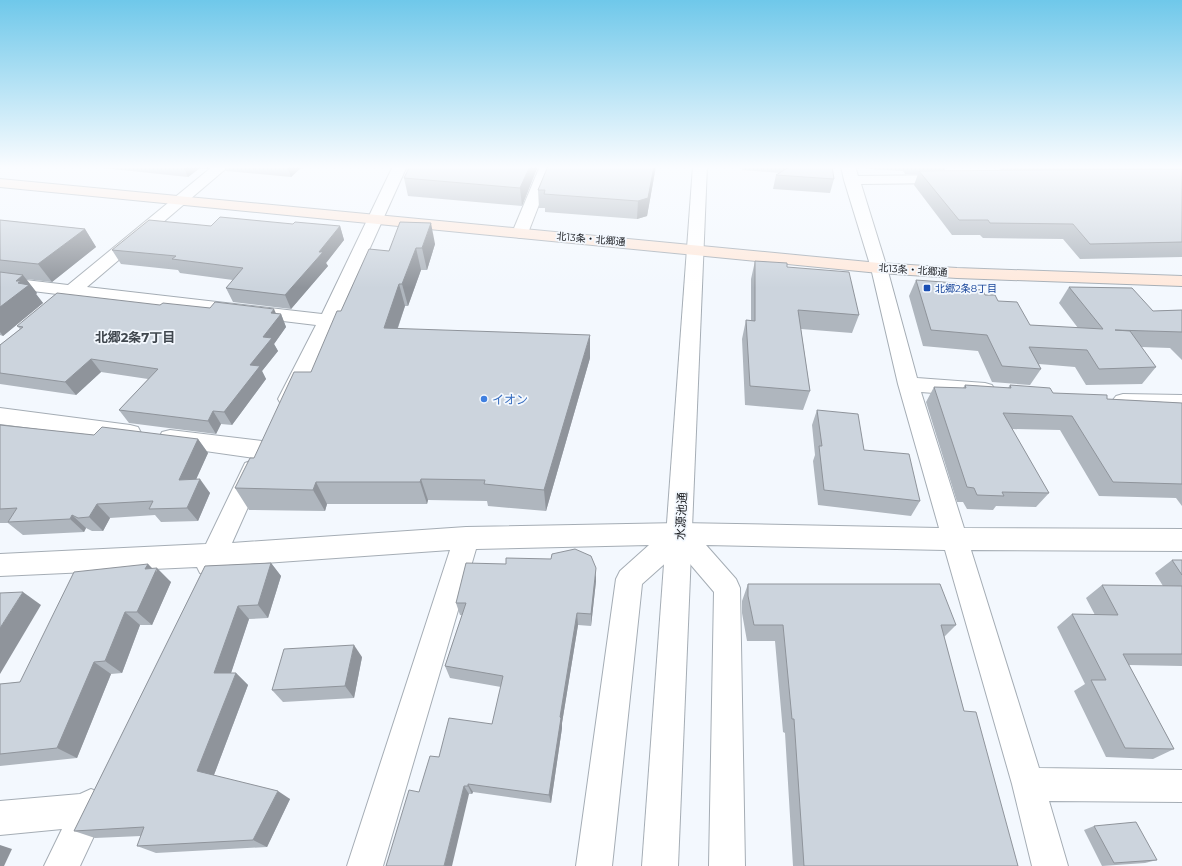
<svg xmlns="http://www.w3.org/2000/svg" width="1182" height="866" viewBox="0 0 1182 866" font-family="Montserrat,'Noto Sans JP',sans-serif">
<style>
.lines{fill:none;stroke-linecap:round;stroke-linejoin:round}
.minor-casing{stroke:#a5adb5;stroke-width:2}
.tertiary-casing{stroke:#a5adb5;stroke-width:2}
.secondary-casing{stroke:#a5adb5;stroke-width:2}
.minor{fill:#fff;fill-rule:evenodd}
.tertiary{fill:#fff;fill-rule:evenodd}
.secondary{fill:#ffe9dc;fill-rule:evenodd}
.wall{fill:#afb6be}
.shaded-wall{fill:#8f949b}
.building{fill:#ccd4dd;stroke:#8f949b}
.transit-dot{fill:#1a4fb4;stroke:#f3f8fe;stroke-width:1.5}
.shop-dot{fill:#3f7fe0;stroke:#f3f8fe;stroke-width:1.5}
.labels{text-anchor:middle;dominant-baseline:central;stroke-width:3.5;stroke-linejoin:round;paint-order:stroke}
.far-street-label{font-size:10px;fill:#1c1e22;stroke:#f3f8fe}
.far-transit-label{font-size:10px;fill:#164399;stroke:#f3f8fe;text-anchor:start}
.shop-label{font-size:12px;fill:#366cbe;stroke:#f3f8fe;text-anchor:start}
.street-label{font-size:12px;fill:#1c1e22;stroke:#f3f8fe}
.neighbourhood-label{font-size:13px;font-weight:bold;fill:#40474e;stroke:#f3f8fe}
</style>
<rect width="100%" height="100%" fill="#f3f8fe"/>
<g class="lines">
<g class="minor-casing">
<g id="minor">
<path d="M213 166H229L87 287 322 314 393 166H407L337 321 295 404 288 406 281 404 278 399 316 325 76 296C69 301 66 303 58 301L55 297 57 294 0 287V277L68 285Z"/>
<path d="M540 166H554L528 233 526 236 520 238 514 236 512 233Z"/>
<path d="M841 166H855L858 176 946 175 951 176 953 179 951 182 946 183 861 184 887 268 917 378 985 383 992 385 995 390 992 395 985 397 921 392 964 528 1182 529V551L971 550 1039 768 1182 770V802L1049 801 1068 866H1032L1012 784 945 550 706 545 736 579 740 588 745 866H709L714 592 679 551 642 584 612 866H576L616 579 620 571 649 545 476 549 383 866H347L450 550 222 566 218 573 209 576 200 573 197 567 0 576V554L206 544 245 463 253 460 261 463 265 469 232 543 466 527 680 523 939 528 898 384 871 268 844 180Z"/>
<path d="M1123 394 1182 395V409L1123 408 1116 406 1112 401 1116 396Z"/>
<path d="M0 408 130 425 138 427 141 433 138 439 130 441 0 424Z"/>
<path d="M170 430 262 441 270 444 273 450 270 456 262 459 170 446 162 444 159 438 162 432Z"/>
<path d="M91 789 103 794 108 806 80 866H44L62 829 0 835V801L80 794Z"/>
</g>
</g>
<g class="tertiary-casing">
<path id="tertiary" d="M693 166H707L678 866H642Z"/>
</g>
<g class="secondary-casing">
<path id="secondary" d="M0 179 879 263 957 268 1182 276V286L957 278 879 273 0 187Z"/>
</g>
<use href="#minor" class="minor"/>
<use href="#tertiary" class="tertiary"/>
<use href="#secondary" class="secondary"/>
</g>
<g class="wall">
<path d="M102 166H211L207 169 200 168 188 177 103 168Z"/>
<path d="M224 166H303L291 177 226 171Z"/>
<path d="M538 166 522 206 408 196 404 178Z"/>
<path d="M656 166 647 216 637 219 545 212V208H539L538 190Z"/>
<path d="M742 166H832L834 179 830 193 773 189 776 175 781 173 742 170Z"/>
<path d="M868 166H946L944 171 1001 170 997 166H1164L1162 169H1182V257L1080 259 1063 239 983 238 980 235H952L914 185 918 174H905L903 171 869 169Z"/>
<path d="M0 220 85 229 96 247 52 282 26 279 37 293 36 294 43 303 3 336 0 335Z"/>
<path d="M293 224 340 226 344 240 326 263 328 266 291 309 233 302 226 288 233 280 180 273 178 270 121 264 112 250 211 226Z"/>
<path d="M435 244 427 270H421L408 306H405L398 328 590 358 546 511 488 506 487 501 428 500 427 504H327L325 511 249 510 235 488 311 372 341 311 389 251Z"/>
<path d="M755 261 787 267 859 315 852 333 801 329 810 391 803 410 745 405 742 339 746 320 751 321V279Z"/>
<path d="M916 280 959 288 985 295 998 301 1030 325 1078 328 1059 303 1069 287 1153 311 1182 310V360L1170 348 1141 347 1156 367 1142 384 1086 385 1075 367 1039 364 1041 369 1030 385 992 382 978 351 923 346 909 296Z"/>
<path d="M160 305 210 308 281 314 286 327 274 344 278 351 262 371 266 379 232 425 221 424 216 434 129 423 119 410 148 379 101 372 76 395 0 384V345L20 329 17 326Z"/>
<path d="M965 385 1008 388 1010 385 1053 393 1107 399 1182 403V506L1176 498 1099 496 1060 430 1012 429 1049 493 1036 507 996 506 993 510 967 509 963 502H957L926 402 934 387 963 388Z"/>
<path d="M817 410 920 501 911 516 818 505 813 461 815 455 812 425Z"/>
<path d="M0 425 94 435 198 439 208 453 196 479 210 493 198 521 161 522 155 515 110 518 103 531H92L86 528 84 532 23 535 8 523H0Z"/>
<path d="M551 559 596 581 591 626 578 625 562 723V728L551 803 473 792 472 794 419 792 439 757 492 724 501 687 450 678 445 666 462 615H460L456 603 506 564Z"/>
<path d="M1172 560H1182V666L1129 665 1174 749 1153 759 1106 757 1074 691 1085 684 1057 627 1072 614 1095 615 1086 598 1102 585 1163 586 1155 573Z"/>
<path d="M271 563 281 576 268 618 249 619 231 673H236L248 685 214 775 290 799 267 847 156 853 137 846 141 836 95 838 74 831 205 566Z"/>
<path d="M148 564 152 569 171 582 152 625H140L122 673 111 674 77 758 0 766V684L20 682Z"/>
<path d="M748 584 956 625 944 637 964 711 1018 866H793L785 733 783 732 775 641H747L742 613V601Z"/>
<path d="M362 657 354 698 283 702 272 690Z"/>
<path d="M1094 826 1157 860 1145 863 1102 866 1084 830Z"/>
</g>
<g class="shaded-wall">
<path d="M183 166H199L200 168 188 177Z"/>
<path d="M206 166H211L207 169Z"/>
<path d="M287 166H303L291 177Z"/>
<path d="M530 166H538L522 206 520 188Z"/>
<path d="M654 166H656L647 216 637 219 638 201Z"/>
<path d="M431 223 435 244 427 270 422 248Z"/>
<path d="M340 226 344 240 326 263 328 266 291 309 285 295 319 252Z"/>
<path d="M85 229 96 247 52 282 38 264Z"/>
<path d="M416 248 421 270 408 306 402 284Z"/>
<path d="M23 275 37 293 36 294 43 303 3 336 0 332V307L16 281Z"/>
<path d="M399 284 405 306 390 350 384 328Z"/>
<path d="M274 309 278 318 281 314 286 327 274 344 278 351 262 371 266 379 232 425 224 412 250 365 271 313Z"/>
<path d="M590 335V358L546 511 544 490Z"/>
<path d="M91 359 101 372 76 395 65 382Z"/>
<path d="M213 411 221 424 216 434 208 421Z"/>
<path d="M198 439 208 453 190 493 179 480Z"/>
<path d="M200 479 210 493 198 521 187 508Z"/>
<path d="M421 479 428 500 427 504 420 482Z"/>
<path d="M316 482 327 504 325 511 313 490Z"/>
<path d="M97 504 110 518 103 531 89 517Z"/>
<path d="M72 515 86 528 84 532 70 519Z"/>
<path d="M271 563 281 576 268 618 258 605Z"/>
<path d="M148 564 156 572 157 568 171 582 152 625 137 612 145 569Z"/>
<path d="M596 568V581L591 626V614Z"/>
<path d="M23 592 41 605 0 674V628Z"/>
<path d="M238 606 249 619 227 685 214 673Z"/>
<path d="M125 612 140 625 122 673 105 661Z"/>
<path d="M577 613 578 625 562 723V728L551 803 549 795 560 717Z"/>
<path d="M354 645 362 657 354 698 345 686Z"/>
<path d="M94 662 111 674 77 758 57 748Z"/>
<path d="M236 673 248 685 212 780 197 771Z"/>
<path d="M468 784 473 792 472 794 468 786Z"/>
<path d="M464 786 469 794 452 866H444Z"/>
<path d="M278 791 290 799 267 847 253 840Z"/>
<path d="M0 845 12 849 4 866H0Z"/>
</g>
<g class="building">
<path d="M410 166H530L520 188 404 178Z"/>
<path d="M548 166H654L648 198 638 201 544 194 545 190H538Z"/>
<path d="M791 166H832L834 179 776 175Z"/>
<path d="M1182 169V242L1090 244 1073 224 990 223 988 220H959L919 171Z"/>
<path d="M220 217 293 224 295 222 340 226 319 252H323L285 295 226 288 243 268 172 259 176 256 112 250 149 220 211 226Z"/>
<path d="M0 220 85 229 38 264 0 260Z"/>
<path d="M400 222 431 223 422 248H416L402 284H399L384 328 590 335 544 490 484 484 485 480 421 479 420 482H316L313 490 235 488 250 458H254L294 372H311L337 311H341L369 249 389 251Z"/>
<path d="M755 261 787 263V267L849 272 859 315 798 310 810 391 750 386 746 320 755 321Z"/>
<path d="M0 272 23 275 16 281H21L18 283 29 285 0 307Z"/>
<path d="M916 280 956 283 959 288 983 290 985 295H995L998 301 1017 302 1030 325 1103 329 1069 287 1132 288 1153 311 1182 310V332L1115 330 1130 331 1156 367 1099 369 1087 350 1029 347 1041 369 1002 366 987 335 931 330Z"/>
<path d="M57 293 160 305 163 303 210 308 215 302 274 309 271 313 281 314 263 337 272 338 250 365 260 366 224 412 213 411 208 421 119 410 158 369 91 359 65 382 0 373V345L23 327 17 326Z"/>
<path d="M965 385 1011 388 1010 385 1050 388 1053 393 1107 395V399L1182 403V484L1113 482 1072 416 1003 413 1049 493 1002 492 1004 496 977 495 974 488 967 487 934 387 966 388Z"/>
<path d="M817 410 858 414 864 450 909 454 920 501 824 490 819 446H822Z"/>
<path d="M0 425 94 435 102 427 198 439 179 480 200 479 187 508 149 509 153 501 97 504 89 517 78 518 72 515 70 519 8 522 17 508 0 509Z"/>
<path d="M575 549 591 556 596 568 591 614 577 613 560 717 561 718 549 795 468 784V786H464L444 866H386L409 790 419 792 430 756 439 757 449 718 492 724 503 676 445 666 466 603H456L466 563 506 564V558L551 559 552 554Z"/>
<path d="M1172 560H1182V575Z"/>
<path d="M271 563 258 605 238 606 214 673H236L197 771 278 791 253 840 137 846 144 827 74 831 205 566Z"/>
<path d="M148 564 145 569 157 568 137 612H125L105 661 94 662 57 748 0 754V684L20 682 74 572Z"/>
<path d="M748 584H940L956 625H941L964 711 976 712 1018 866H804L794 719H792L783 625H754L748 596Z"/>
<path d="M1102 585 1182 586V654H1123L1174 749 1125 748 1091 680H1106L1072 614 1118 615Z"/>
<path d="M23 592 0 628V593Z"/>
<path d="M354 645 345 686 272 690 284 649Z"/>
<path d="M1136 822 1157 860 1114 863 1094 826Z"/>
</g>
<linearGradient id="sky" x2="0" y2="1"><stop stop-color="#6fc8ea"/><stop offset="0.58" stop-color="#fafcff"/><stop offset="1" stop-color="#fafcff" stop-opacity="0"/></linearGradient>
<rect width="1182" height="288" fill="url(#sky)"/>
<rect class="transit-dot" x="923" y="284" width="8" height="8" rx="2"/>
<circle class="shop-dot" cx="484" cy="399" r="4"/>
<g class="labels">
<g class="far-street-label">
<text transform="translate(591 239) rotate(5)">北13条・北郷通</text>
<text transform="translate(913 270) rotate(4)">北13条・北郷通</text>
</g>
<g class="far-transit-label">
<text x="935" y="288">北郷2条8丁目</text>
</g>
<g class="shop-label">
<text x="492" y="399">イオン</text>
</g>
<g class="street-label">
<text transform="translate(681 516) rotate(-87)">水源池通</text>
</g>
<g class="neighbourhood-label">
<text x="135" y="337">北郷2条7丁目</text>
</g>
</g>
</svg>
